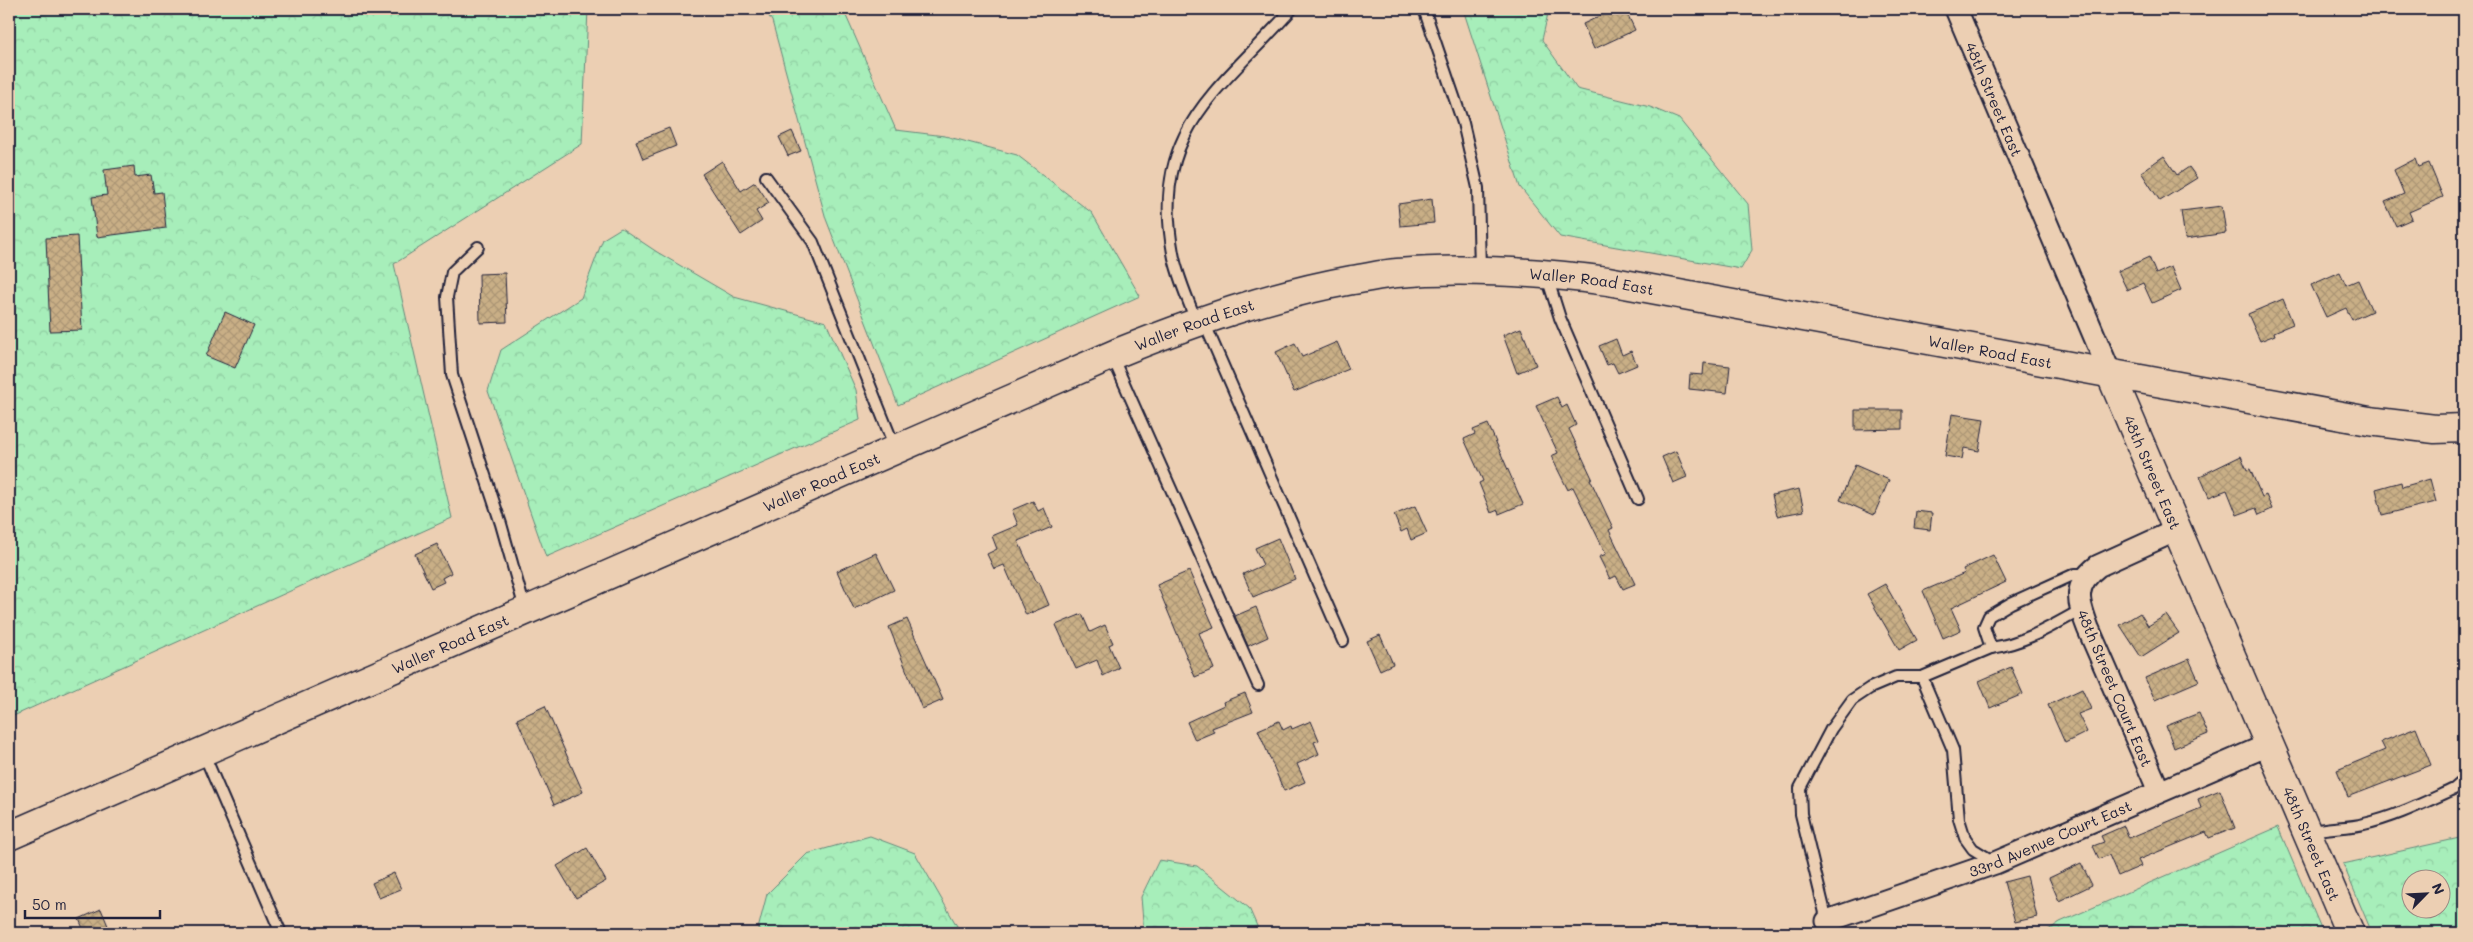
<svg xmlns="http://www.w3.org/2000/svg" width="2473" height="942" viewBox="0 0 2473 942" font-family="Mali,sans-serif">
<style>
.forest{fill:url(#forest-crowns);stroke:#64887a;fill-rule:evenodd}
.building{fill:url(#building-cross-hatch);stroke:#22223b}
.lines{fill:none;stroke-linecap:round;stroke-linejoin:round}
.lane-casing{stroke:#22223b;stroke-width:14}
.street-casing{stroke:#22223b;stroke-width:25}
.secondary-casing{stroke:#22223b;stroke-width:31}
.lane{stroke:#eccfb3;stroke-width:10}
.street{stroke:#eccfb3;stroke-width:21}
.secondary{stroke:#eccfb3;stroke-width:28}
.labels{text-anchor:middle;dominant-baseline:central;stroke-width:4.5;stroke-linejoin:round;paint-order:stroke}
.street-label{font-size:15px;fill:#22223b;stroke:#eccfb3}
</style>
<defs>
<pattern id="forest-crowns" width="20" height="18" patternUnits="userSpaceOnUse" patternTransform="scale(1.25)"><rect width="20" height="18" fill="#a7eeba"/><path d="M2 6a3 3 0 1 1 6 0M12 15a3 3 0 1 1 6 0" fill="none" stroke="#8fcca1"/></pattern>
<pattern id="building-cross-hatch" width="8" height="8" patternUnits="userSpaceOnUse" patternTransform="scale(1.25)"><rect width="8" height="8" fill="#c9af86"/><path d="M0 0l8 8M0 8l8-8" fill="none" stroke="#ac9675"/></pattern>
</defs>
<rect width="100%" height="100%" fill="#eccfb3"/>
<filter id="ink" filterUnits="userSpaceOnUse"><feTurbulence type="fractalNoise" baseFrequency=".02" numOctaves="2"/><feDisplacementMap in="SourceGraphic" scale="10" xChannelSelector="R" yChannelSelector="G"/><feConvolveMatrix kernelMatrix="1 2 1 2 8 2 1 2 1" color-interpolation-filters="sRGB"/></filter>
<g filter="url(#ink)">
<g class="forest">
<path d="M9 9H588L582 144 394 264 452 518 9 718Z"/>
<path d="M764 9H843L896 130 945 136 1017 155 1092 213 1140 296 898 405 826 219 772 21Z"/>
<path d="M1463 9H1549L1542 40 1577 89 1650 107 1679 119 1748 204 1752 250 1741 269 1560 237 1520 187Z"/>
<path d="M621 228 657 252 734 297 826 322 856 390 860 420 546 557 488 391 501 350 581 298 603 239Z"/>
<path d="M2278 827 2323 933H2044L2060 922Z"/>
<path d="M870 836 915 853 961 933H757L767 894 807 854Z"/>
<path d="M2464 837V933H2372L2343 864ZM2410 880H2440V910H2410Z"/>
<path d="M1159 860 1197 866 1249 908 1260 933H1144L1141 897Z"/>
</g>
<g class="building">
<path d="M1615 9H1625L1635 30 1594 49 1583 24Z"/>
<path d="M669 128 676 146 643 159 636 141Z"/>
<path d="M792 131 801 151 788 156 779 137Z"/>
<path d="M2164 156 2177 175 2189 167 2197 178 2160 201 2141 172Z"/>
<path d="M2415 159 2418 167 2429 163 2443 197 2409 212 2412 219 2396 226 2385 202 2404 194 2394 170Z"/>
<path d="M722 161 741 191 755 182 769 203 756 211 762 221 741 235 702 174Z"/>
<path d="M134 166 135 177 151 175 154 193 162 192 166 228 97 237 92 197 107 195 104 170Z"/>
<path d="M1432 199 1434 223 1400 226 1398 204Z"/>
<path d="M2222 206 2226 233 2185 239 2181 211Z"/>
<path d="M77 236 82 330 50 331 46 238Z"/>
<path d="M2149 257 2156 274 2171 267 2181 290 2152 303 2143 283 2127 290 2118 271Z"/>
<path d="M2340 272 2346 285 2358 280 2372 311 2352 320 2346 308 2326 317 2311 285Z"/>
<path d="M505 273 507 322 480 323 479 274Z"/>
<path d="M2283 299 2293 324 2274 332 2275 335 2260 341 2248 314Z"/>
<path d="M225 312 254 325 235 368 206 356Z"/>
<path d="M1521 328 1536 365 1517 373 1503 335Z"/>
<path d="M1616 339 1622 355 1631 351 1637 365 1618 373 1613 363 1607 365 1599 346Z"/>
<path d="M1337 342 1349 369 1294 392 1276 352 1295 343 1302 357Z"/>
<path d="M1704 363 1730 366 1727 393 1689 389 1690 374 1703 375Z"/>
<path d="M1557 397 1562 408 1567 405 1576 425 1569 429 1592 478 1590 479 1613 528 1609 530 1635 584 1623 589 1616 576 1610 579 1599 557 1606 554 1573 487 1568 490 1551 456 1558 453 1536 406Z"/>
<path d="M1855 410H1902V429L1855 430Z"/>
<path d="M1952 414 1984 419 1979 451 1964 448 1962 459 1945 456Z"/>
<path d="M1488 424 1523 504 1499 514 1498 510 1491 513 1479 483 1483 481 1464 439 1475 434 1473 430Z"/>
<path d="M1676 451 1687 477 1673 483 1662 457Z"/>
<path d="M2241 456 2247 470 2250 469 2262 497 2266 495 2272 509 2259 515 2256 508 2237 515 2227 490 2209 497 2200 476Z"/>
<path d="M1855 465 1889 480 1874 515 1840 500Z"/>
<path d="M2430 479 2436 502 2382 515 2376 489 2401 482 2402 487Z"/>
<path d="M1799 489 1804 511 1777 516 1772 495Z"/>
<path d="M1033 501 1038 511 1044 508 1052 527 1018 541 1037 583 1039 582 1049 605 1026 615 1004 565 994 569 987 554 997 549 992 536 1018 525 1012 510Z"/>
<path d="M1415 506 1427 533 1411 540 1407 529 1401 532 1394 515Z"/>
<path d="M1916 511 1932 513 1930 530 1914 528Z"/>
<path d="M1278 538 1295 579 1253 597 1243 574 1263 565 1255 548Z"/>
<path d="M437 544 451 573 442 578 444 582 431 588 415 554Z"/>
<path d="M876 553 894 590 854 609 837 571Z"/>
<path d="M1993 555 2006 582 1951 608 1961 630 1943 638 1923 591 1965 573 1963 569Z"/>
<path d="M1189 571 1214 627 1199 633 1214 669 1195 677 1157 585Z"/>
<path d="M1885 584 1917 640 1899 650 1867 594Z"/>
<path d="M1256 607 1268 637 1248 646 1235 616Z"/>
<path d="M2140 613 2148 626 2166 615 2179 633 2141 657 2120 625Z"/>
<path d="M1082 614 1090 632 1105 625 1113 643 1109 645 1119 668 1103 676 1097 660 1076 669 1056 625Z"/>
<path d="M907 619 943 700 922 709 889 627Z"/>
<path d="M1380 635 1393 664 1380 670 1367 641Z"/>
<path d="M2189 659 2199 681 2155 700 2145 678Z"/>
<path d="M2011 667 2023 694 1990 708 1979 681Z"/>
<path d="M2082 689 2091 709 2078 714 2087 732 2065 743 2048 705Z"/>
<path d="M1245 693 1253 712 1212 728 1214 732 1195 740 1187 722 1224 705 1223 702Z"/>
<path d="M545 706 583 792 554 805 517 719Z"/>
<path d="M2199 713 2208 734 2174 748 2166 726Z"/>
<path d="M1279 721 1283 730 1291 726 1292 729 1311 721 1319 740 1314 742 1319 754 1297 764 1305 782 1284 791 1258 730Z"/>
<path d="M2416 728 2431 765 2348 797 2337 770 2385 750 2381 742Z"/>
<path d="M2220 790 2235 828 2209 838 2206 832 2138 860 2141 866 2118 876 2109 855 2099 859 2093 846 2104 842 2101 836 2124 826 2129 838 2201 808 2198 799Z"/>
<path d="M587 848 606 881 576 898 557 866Z"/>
<path d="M2081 863 2092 885 2059 901 2049 878Z"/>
<path d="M394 873 401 889 379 898 372 883Z"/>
<path d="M2027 876 2037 917 2015 922 2004 882Z"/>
<path d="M101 909 111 933H85L79 919Z"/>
</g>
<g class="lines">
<g class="lane-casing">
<g id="lane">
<path d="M1424 9 1463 123 1478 188 1480 269"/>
<path d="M766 177 813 242 895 448"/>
<path d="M478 247 452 272 447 297 452 375 501 524 525 609"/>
<path d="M1547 277 1560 318 1638 499"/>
<path d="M1196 321C1188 299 1177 276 1173 253 1150 128 1220 91 1292 9"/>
<path d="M1204 322 1343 641"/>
<path d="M1112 356 1258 685"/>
<path d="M2081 610C2052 626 2025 643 1991 648L1984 627 1989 616 2011 603 2075 574H2087"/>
<path d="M1922 677 1953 750 1959 819 1965 838 1973 849 1994 862"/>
<path d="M203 752 281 933"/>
<path d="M2307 833C2326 826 2345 829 2364 824 2396 817 2425 802 2454 789L2462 782"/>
<path d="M1827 921 1801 814 1800 788 1831 729 1852 700 1870 688 1896 677H1922L1991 648"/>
</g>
</g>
<g class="street-casing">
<g id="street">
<path id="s1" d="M1956 9 2110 373"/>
<path d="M2159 791 2088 628C2078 601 2072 586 2098 566L2177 530"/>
<path id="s2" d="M1827 921 1995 863 2268 745"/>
</g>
</g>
<g class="secondary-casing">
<g id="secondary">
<path id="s3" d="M2110 373 2350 933"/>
<path id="s4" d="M9 836 1117 353C1194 322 1270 295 1352 280 1367 278 1382 274 1397 273 1467 267 1538 272 1608 281L2369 421 2435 429 2464 428"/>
</g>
</g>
<use href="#lane" class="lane"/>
<use href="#street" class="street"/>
<use href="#secondary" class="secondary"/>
</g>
</g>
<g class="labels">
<g class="street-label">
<text stroke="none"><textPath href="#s1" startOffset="98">48th Street East</textPath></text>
<text stroke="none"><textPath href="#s4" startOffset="1696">Waller Road East</textPath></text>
<text stroke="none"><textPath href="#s4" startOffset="1291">Waller Road East</textPath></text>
<text stroke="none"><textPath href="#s4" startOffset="2101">Waller Road East</textPath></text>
<text stroke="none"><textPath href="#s3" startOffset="108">48th Street East</textPath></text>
<text stroke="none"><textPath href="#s4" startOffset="886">Waller Road East</textPath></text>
<text stroke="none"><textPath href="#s4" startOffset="481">Waller Road East</textPath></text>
<text transform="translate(2115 688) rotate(67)">48th Street Court East</text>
<text stroke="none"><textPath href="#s2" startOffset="238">33rd Avenue Court East</textPath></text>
<text stroke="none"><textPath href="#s3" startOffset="512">48th Street East</textPath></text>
</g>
</g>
<rect width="2473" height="942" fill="none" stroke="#eccfb3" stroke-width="30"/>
<rect x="15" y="15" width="2443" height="912" fill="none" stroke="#22223b" stroke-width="2" filter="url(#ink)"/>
<g transform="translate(2426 894) rotate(66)"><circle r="24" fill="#eccfb3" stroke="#9b8a83"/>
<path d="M0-4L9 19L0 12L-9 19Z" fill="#22223b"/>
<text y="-8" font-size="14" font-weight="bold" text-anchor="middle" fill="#22223b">N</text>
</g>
<path d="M25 910v8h135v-8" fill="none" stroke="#22223b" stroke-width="2.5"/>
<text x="32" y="910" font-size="15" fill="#22223b" stroke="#eccfb3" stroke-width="4" paint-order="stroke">50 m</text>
</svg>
